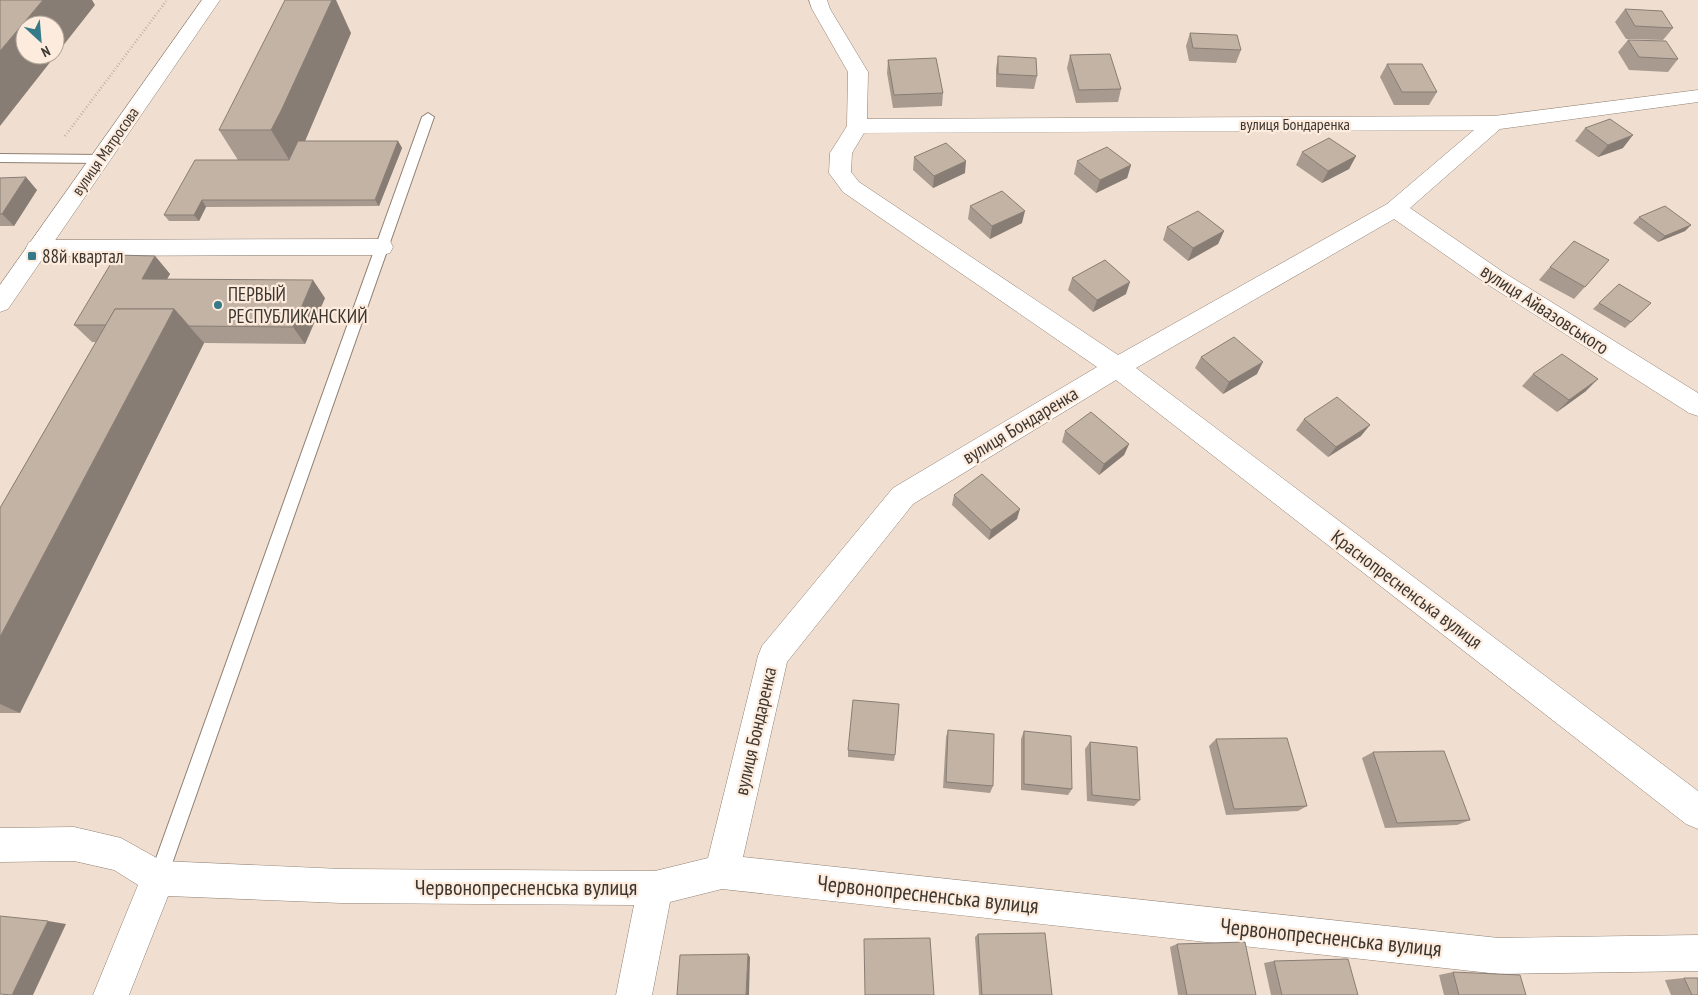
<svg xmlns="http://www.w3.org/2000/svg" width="1698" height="995" viewBox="0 0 1698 995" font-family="'PT Sans Narrow',sans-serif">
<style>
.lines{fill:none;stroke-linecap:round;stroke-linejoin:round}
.lane-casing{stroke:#908073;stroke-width:2}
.street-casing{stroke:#908073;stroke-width:1}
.secondary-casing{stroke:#908073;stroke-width:1}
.path{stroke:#9b8f84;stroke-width:2.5;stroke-dasharray:0.5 2.5;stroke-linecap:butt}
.lane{fill:#fff;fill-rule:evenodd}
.street{fill:#fff;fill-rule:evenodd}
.secondary{fill:#fff;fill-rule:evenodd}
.wall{fill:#a89a8e}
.shaded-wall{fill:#887d74;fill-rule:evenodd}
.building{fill:#c3b3a5;stroke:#887d74}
.poi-dot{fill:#357a88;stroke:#fdecdd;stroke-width:2}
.labels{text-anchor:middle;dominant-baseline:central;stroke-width:4.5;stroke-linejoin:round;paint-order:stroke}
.far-street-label{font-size:16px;fill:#3c3630;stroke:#fdecdd}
.poi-label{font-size:19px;fill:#3c3630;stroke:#fdecdd;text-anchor:start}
.street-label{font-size:19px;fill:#3c3630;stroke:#fdecdd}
.near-street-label{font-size:22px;fill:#3c3630;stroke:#fdecdd}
</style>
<rect width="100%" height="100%" fill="#f0dfd0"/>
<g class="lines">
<g class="lane-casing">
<g id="lane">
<path d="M428 113 434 117 167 878 165 885 158 887 151 885 149 878 422 117Z"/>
<path d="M0 154 100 155 106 159 100 163 0 162Z"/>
</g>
</g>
<g class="street-casing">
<g id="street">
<path d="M809 0H827L830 9 868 72 867 119 1494 116 1698 90V102L1500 129 1410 208 1503 272 1698 393V416L1689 413 1487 284 1394 219 1136 368 1698 791V829L1686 824 1116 380 913 504 787 662 743 857 1499 938 1698 935V971L1499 974 722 889 670 902 652 995H616L634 905 341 903 168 896 129 995H93L138 885 114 870 74 861 0 862V828L74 827 121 838 162 861 341 869 655 871 708 858 758 656 762 646 893 488 1097 367 843 192 829 173 830 153 847 126 848 72 812 9ZM1474 130 1387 204 1118 355 859 182 851 172 852 153 864 133Z"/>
<path d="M382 239 390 241 393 247 390 253 382 255 37 256 29 254 26 248 29 242 37 240Z"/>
</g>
</g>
<g class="secondary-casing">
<path id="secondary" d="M202 0H220L8 309 0 312V285Z"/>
</g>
<path class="path" d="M65 136 167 0"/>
<use href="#lane" class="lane"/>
<use href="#street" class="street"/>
<use href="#secondary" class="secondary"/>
</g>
<g class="wall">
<path d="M1625 9 1673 28 1663 40 1626 39 1615 22Z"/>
<path d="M351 33 305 141H398L402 148 379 206 206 207 199 221H169L164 215 238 160 219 130Z"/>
<path d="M1190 33 1241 50 1236 63 1189 61 1186 46Z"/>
<path d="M1628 40 1678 59 1668 72 1629 70 1618 52Z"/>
<path d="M1070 55 1121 89 1118 102 1076 103 1067 68Z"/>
<path d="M998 56 1037 76 1034 89 996 87V69Z"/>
<path d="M888 60 943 93 942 106 893 108 887 73Z"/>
<path d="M1387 64 1437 92 1429 105H1394L1380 77Z"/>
<path d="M1585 128 1623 148 1598 157 1575 141Z"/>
<path d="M1302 152 1356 156 1349 169 1322 183 1296 165Z"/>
<path d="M914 157 965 173 933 188 913 170Z"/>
<path d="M1077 161 1131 165 1127 178 1096 193 1074 174Z"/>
<path d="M0 178 37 190 14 226H0Z"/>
<path d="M970 206 1022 223 990 239 968 219Z"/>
<path d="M1639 217 1691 225 1685 231 1658 242 1633 223Z"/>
<path d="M1167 227 1224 231 1218 244 1188 261 1163 240Z"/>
<path d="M155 256 170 274 167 279 325 298 305 344 204 343 20 713H0V508L96 342H92L74 325Z"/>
<path d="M1609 260 1574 299 1539 280 1550 267Z"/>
<path d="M1072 278 1126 294 1093 312 1068 290Z"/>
<path d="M1599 303H1651L1625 328 1593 309Z"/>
<path d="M1201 357 1257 374 1223 394 1195 368Z"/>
<path d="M1533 374 1586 391 1557 412 1522 386Z"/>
<path d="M1304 419 1361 436 1328 457 1296 430Z"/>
<path d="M1065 431 1129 444 1124 455 1099 475 1062 442Z"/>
<path d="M954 495 1017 519 989 540 952 505Z"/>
<path d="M948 730 993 786 990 793 943 788 946 737Z"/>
<path d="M1024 731 1072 789 1068 795 1021 790V739Z"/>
<path d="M1216 739 1307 806 1298 811 1226 815 1209 746Z"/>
<path d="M1090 742 1140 800 1134 806 1087 801 1085 749Z"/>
<path d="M848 750 895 755 894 761 848 757Z"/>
<path d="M1373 752 1470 820 1457 825 1385 828 1362 758Z"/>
<path d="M978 934 1052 995H979L975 937Z"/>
<path d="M1177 944 1256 995H1178L1170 947Z"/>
<path d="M1274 961 1358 995H1271L1264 963Z"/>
<path d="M1453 972 1526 995H1444L1439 975Z"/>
<path d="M1684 978 1698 995H1671L1665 980Z"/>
</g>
<g class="shaded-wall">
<path d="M43 0H92L95 5 0 126V51ZM25 25H55V55H25Z"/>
<path d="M332 0H336L351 33 302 148 293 166 271 130Z"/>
<path d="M1633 135 1623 148 1598 157 1608 145Z"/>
<path d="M398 141 402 148 379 206 375 200Z"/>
<path d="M1356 156 1349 169 1322 183 1328 171Z"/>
<path d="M966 161 965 173 933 188 934 176Z"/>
<path d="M1131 165 1127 178 1096 193 1100 180Z"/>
<path d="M26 177 37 190 14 226 2 214Z"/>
<path d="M202 200 206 207 199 221 194 215Z"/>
<path d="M1025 211 1022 223 990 239 992 226Z"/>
<path d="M1691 225 1685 231 1658 242 1665 236Z"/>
<path d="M1224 231 1218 244 1188 261 1193 248Z"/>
<path d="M155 256 170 274 157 296 142 279Z"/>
<path d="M313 280 325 298 305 344 293 327Z"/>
<path d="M1130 282 1126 294 1093 312 1097 300Z"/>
<path d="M174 309 204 343 20 713 0 704V637Z"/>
<path d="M1263 362 1257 374 1223 394 1229 382Z"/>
<path d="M1598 379 1586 391 1557 412 1569 400Z"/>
<path d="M1370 425 1361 436 1328 457 1336 447Z"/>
<path d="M1129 444 1124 455 1099 475 1104 464Z"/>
<path d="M1020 509 1017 519 989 540 991 530Z"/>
<path d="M48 921 66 924 33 995H12Z"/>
<path d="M748 954 750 957 749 995H746Z"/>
</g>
<g class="building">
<path d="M0 0H43L0 51Z"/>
<path d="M285 0H332L281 111 271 130H219Z"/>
<path d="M1625 9 1662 11 1673 28 1635 26Z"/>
<path d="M1190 33 1237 35 1241 50 1193 48Z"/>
<path d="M1628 40 1666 41 1678 59 1639 57Z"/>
<path d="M1110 54 1121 89 1079 90 1070 55Z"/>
<path d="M998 56 1036 58 1037 76 998 74Z"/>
<path d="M936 58 943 93 894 95 888 60Z"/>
<path d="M1387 64H1422L1437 92H1402Z"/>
<path d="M1610 119 1633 135 1608 145 1585 128Z"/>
<path d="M1329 138 1356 156 1328 171 1302 152Z"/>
<path d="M298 141H398L375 200H202L194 215H164L195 160H289Z"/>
<path d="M946 143 966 161 934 176 914 157Z"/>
<path d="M1107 147 1131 165 1100 180 1077 161Z"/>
<path d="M26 177 2 214H0V178Z"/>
<path d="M1002 191 1025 211 992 226 970 206Z"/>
<path d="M1665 206 1691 225 1665 236 1639 217Z"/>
<path d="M1198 211 1224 231 1193 248 1167 227Z"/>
<path d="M1574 241 1609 260 1585 287 1550 267Z"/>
<path d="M116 255 155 256 142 279 313 280 293 327 189 326 174 309H115L106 325H74Z"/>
<path d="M1105 260 1130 282 1097 300 1072 278Z"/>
<path d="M1619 284 1651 303 1631 322 1599 303Z"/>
<path d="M115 309H174L0 637V508Z"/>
<path d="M1234 337 1263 362 1229 382 1201 357Z"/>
<path d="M1562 354 1598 379 1569 400 1533 374Z"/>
<path d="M1337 397 1370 425 1336 447 1304 419Z"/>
<path d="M1091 412 1129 444 1104 464 1065 431Z"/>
<path d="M982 474 1020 509 991 530 954 495Z"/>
<path d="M853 700 899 704 895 755 848 750Z"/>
<path d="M948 730 994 734 993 786 946 782Z"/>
<path d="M1024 731 1071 736 1072 789 1024 784Z"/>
<path d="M1287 738 1307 806 1234 809 1216 739Z"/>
<path d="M1090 742 1137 747 1140 800 1092 795Z"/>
<path d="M1444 751 1470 820 1397 823 1373 752Z"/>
<path d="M0 916 48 921 12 995 0 994Z"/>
<path d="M1045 933 1052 995H982L978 934Z"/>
<path d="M930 938 934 995H865L864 939Z"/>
<path d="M1245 942 1256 995H1187L1177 944Z"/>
<path d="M748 954 746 995H677L680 955Z"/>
<path d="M1348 959 1358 995H1282L1274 961Z"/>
<path d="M1453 972 1520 975 1526 995H1459Z"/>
<path d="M1684 978H1698V995H1692Z"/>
</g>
<g class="poi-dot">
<rect x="27" y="251" width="10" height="10" rx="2.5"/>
<circle cx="218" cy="305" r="5"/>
</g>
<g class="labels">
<g class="far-street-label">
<text x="1295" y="124">вулиця Бондаренка</text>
<text transform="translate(105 151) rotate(-55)">вулиця Матросова</text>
</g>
<g class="poi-label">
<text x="42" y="256">88й квартал</text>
<text x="228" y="294">ПЕРВЫЙ<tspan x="228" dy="22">РЕСПУБЛИКАНСКИЙ</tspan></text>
</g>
<g class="street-label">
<text transform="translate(1545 309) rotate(33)">вулиця Айвазовського</text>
<text transform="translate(1020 425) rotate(-31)">вулиця Бондаренка</text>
<text transform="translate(1407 589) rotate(37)">Краснопресненська вулиця</text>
<text transform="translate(755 731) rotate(-77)">вулиця Бондаренка</text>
</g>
<g class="near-street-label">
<text x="526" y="887">Червонопресненська вулиця</text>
<text transform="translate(928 894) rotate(6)">Червонопресненська вулиця</text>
<text transform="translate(1331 937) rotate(6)">Червонопресненська вулиця</text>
</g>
</g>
<g transform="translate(40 40) rotate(154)"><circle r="24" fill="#fdecdd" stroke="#b0a398"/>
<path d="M0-4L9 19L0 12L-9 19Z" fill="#357a88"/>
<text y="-8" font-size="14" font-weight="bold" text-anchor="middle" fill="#3c3630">N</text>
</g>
</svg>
